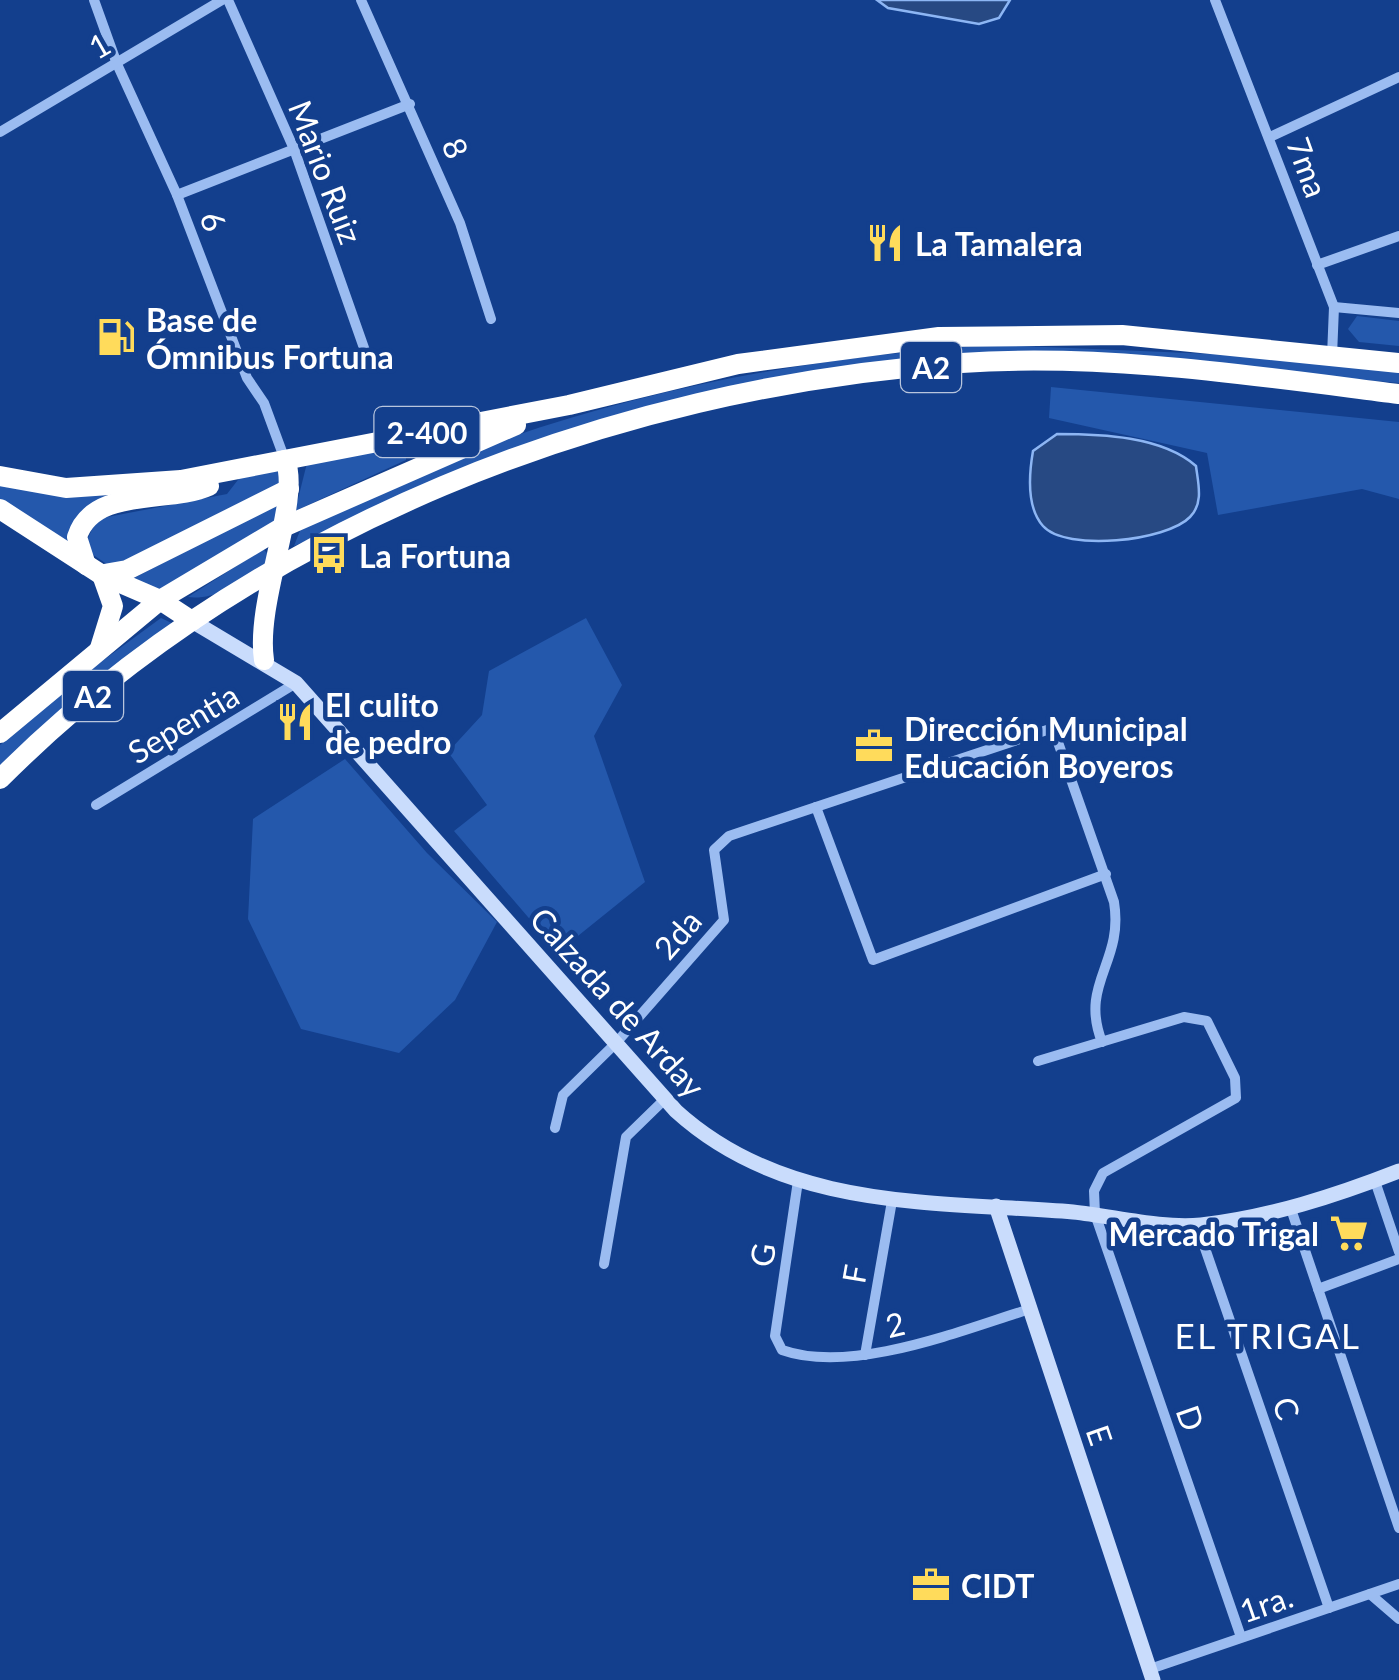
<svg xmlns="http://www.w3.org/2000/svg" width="1399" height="1680" viewBox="0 0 1399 1680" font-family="Lato,sans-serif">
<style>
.green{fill:#2458ac}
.water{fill:#274983;stroke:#8db6f4;stroke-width:2.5}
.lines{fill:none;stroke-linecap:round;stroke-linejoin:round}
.street{stroke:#9bbcf1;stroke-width:10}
.secondary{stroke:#c9dcfc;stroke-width:15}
.highway{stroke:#fff;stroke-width:20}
.labels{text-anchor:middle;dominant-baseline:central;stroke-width:9;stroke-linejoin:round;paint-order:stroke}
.shield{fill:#133f8d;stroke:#b8c5dd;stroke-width:2.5}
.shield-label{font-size:30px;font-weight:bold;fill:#fff}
.street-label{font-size:32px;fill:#fff;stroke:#133f8d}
.poi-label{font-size:32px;font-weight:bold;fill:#fff;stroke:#133f8d;text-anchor:start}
.neighbourhood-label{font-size:35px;letter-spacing:2.5px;fill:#fff;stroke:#133f8d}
</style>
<rect width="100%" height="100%" fill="#133f8d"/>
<g class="green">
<path d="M1357 316 1399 321V346L1359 342 1348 329Z"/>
<path d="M995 345 1260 356 1399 372V383L1099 356 740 385 636 409 559 433 294 546 301 528C356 503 411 474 467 453 637 389 814 356 995 345Z"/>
<path d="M1051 387 1399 422V499L1362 489 1218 515 1207 453 1049 418Z"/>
<path d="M406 446V460L295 511 307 463Z"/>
<path d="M282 471 284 483 111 567 89 552 87 540 97 519 227 494 241 476Z"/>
<path d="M0 483 59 494 123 496 69 546 0 502Z"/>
<path d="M278 503V523L168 592 132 579Z"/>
<path d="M263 549 270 556C256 579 215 601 188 597Z"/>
<path d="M161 618 178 626 0 773V745L75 681Z"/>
<path d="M586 618 622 685 594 736 645 882 558 952 454 831 487 805 448 752 482 715 489 671Z"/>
<path d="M345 759 427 853 497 922 455 1000 399 1053 301 1029 248 919 253 819Z"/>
</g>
<g class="water">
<path d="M877 0H1010L999 18 979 24 888 8Z"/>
<path d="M1057 434C1101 434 1162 436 1196 466 1198 483 1204 503 1190 517 1167 541 1066 552 1043 526 1026 507 1029 474 1033 451Z"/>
</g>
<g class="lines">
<g class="street">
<path d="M94 0 117 64 177 195 247 378 264 403 285 460"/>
<path d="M228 0 294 149 370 365"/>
<path d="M361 0 460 223 491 319"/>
<path d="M1215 0 1334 307 1332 356"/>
<path d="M0 132 222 0"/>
<path d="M1270 137 1399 77"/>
<path d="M177 195 410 104"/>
<path d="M1317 265 1399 236"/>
<path d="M1334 307 1399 313"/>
<path d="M96 805 296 683"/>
<path d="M816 807 873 960 1106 874"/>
<path d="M1038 1061 1184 1017 1207 1021 1235 1078 1236 1098 1103 1173 1094 1191 1095 1214 1241 1637"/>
<path d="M555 1128 563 1095 616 1043 724 920 714 850 729 836 1053 728 1114 902C1124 963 1079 983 1102 1042"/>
<path d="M798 1181 775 1336 782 1350C852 1375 962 1330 1030 1309"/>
<path d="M1375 1181 1399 1252"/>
<path d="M1291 1209 1399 1528"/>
<path d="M1197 1225 1329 1608"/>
<path d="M604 1264 626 1137 665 1099"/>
<path d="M1318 1289 1399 1259"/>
<path d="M865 1355 892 1201"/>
<path d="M1370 1594 1399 1619"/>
<path d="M1150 1669 1399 1584"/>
</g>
<g class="secondary">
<path d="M192 621 296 683 676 1111C786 1211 934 1201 1073 1212 1113 1216 1161 1229 1201 1225 1270 1217 1335 1196 1399 1171"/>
<path d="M996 1206 1153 1680"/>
</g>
<g class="highway">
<path d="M0 476 66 488 181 480 569 405 738 364 939 337 1122 335 1399 363"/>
<path d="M0 509 102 575 160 600 192 621"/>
<path d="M86 565 77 537C93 486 169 504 209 486"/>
<path d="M104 574 127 570 289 489"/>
<path d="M100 648 113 606 102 575"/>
<path d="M264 660C255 600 302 499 285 460"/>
<path d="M0 733 160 600 281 528 516 425"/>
<path d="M0 779C252 527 609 388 961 363 1106 353 1256 376 1399 394"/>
</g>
</g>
<defs>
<g id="restaurant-bare" transform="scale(3)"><path d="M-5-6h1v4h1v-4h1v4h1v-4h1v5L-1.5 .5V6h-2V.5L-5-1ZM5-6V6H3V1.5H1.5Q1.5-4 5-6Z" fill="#ffdb5b" stroke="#133f8d" stroke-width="2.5" paint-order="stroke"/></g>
<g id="fuel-bare" transform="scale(3)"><path d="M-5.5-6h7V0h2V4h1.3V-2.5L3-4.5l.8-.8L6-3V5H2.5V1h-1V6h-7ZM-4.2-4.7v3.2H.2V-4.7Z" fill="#ffdb5b" stroke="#133f8d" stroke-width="2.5" paint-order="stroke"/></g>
<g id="bus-bare" transform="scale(3)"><path d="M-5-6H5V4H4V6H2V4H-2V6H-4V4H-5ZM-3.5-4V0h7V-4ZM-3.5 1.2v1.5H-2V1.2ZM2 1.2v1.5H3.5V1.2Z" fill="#ffdb5b" stroke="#133f8d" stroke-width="2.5" paint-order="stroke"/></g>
<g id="office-bare" transform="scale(3)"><path d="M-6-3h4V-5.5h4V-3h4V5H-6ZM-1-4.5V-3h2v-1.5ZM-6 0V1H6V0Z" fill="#ffdb5b" stroke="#133f8d" stroke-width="2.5" paint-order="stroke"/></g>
<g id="supermarket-bare" transform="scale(3)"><path d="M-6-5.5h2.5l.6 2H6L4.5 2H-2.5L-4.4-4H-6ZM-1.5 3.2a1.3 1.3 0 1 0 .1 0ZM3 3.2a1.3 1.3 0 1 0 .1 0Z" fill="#ffdb5b" stroke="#133f8d" stroke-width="2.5" paint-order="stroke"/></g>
</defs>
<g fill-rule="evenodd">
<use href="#restaurant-bare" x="885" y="243"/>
<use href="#fuel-bare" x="116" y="337"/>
<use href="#bus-bare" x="329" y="555"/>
<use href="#restaurant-bare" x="295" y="722"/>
<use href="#office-bare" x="874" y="746"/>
<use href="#supermarket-bare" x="1349" y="1233"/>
<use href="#office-bare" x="931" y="1585"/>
</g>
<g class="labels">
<g class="shield">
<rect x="901" y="342" width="60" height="50" rx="8"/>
<rect x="374.5" y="407" width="105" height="50" rx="8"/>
<rect x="63" y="671" width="60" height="50" rx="8"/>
</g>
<g class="shield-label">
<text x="931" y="367">A2</text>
<text x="427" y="432">2-400</text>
<text x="93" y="696">A2</text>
</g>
<g class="street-label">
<text transform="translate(99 45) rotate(-30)">1</text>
<text transform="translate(456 148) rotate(68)">8</text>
<text transform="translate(1308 167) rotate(70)">7ma</text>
<text transform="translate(326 172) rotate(69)">Mario Ruiz</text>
<text transform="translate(214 221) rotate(69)">6</text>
<text transform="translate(183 723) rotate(-31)">Sepentia</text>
<text transform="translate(677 934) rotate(-49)">2da</text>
<text transform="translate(618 1002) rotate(48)">Calzada de Arday</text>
<text transform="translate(762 1255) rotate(-82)">G</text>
<text transform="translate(854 1274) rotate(-80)">F</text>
<text transform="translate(895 1324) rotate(-13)">2</text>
<text transform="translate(1287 1408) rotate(71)">C</text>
<text transform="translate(1191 1418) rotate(71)">D</text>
<text transform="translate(1100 1435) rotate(71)">E</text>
<text transform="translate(1266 1603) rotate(-19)">1ra.</text>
</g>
<g class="poi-label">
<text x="915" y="243">La Tamalera</text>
<text x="146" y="319">Base de<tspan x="146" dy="37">Ómnibus Fortuna</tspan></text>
<text x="359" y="555">La Fortuna</text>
<text x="325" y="704">El culito<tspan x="325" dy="37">de pedro</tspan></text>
<text x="904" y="728">Dirección Municipal<tspan x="904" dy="37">Educación Boyeros</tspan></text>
<text x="1319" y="1233" text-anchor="end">Mercado Trigal</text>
<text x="961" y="1585">CIDT</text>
</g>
<g class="neighbourhood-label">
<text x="1268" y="1335">EL TRIGAL</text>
</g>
</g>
</svg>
